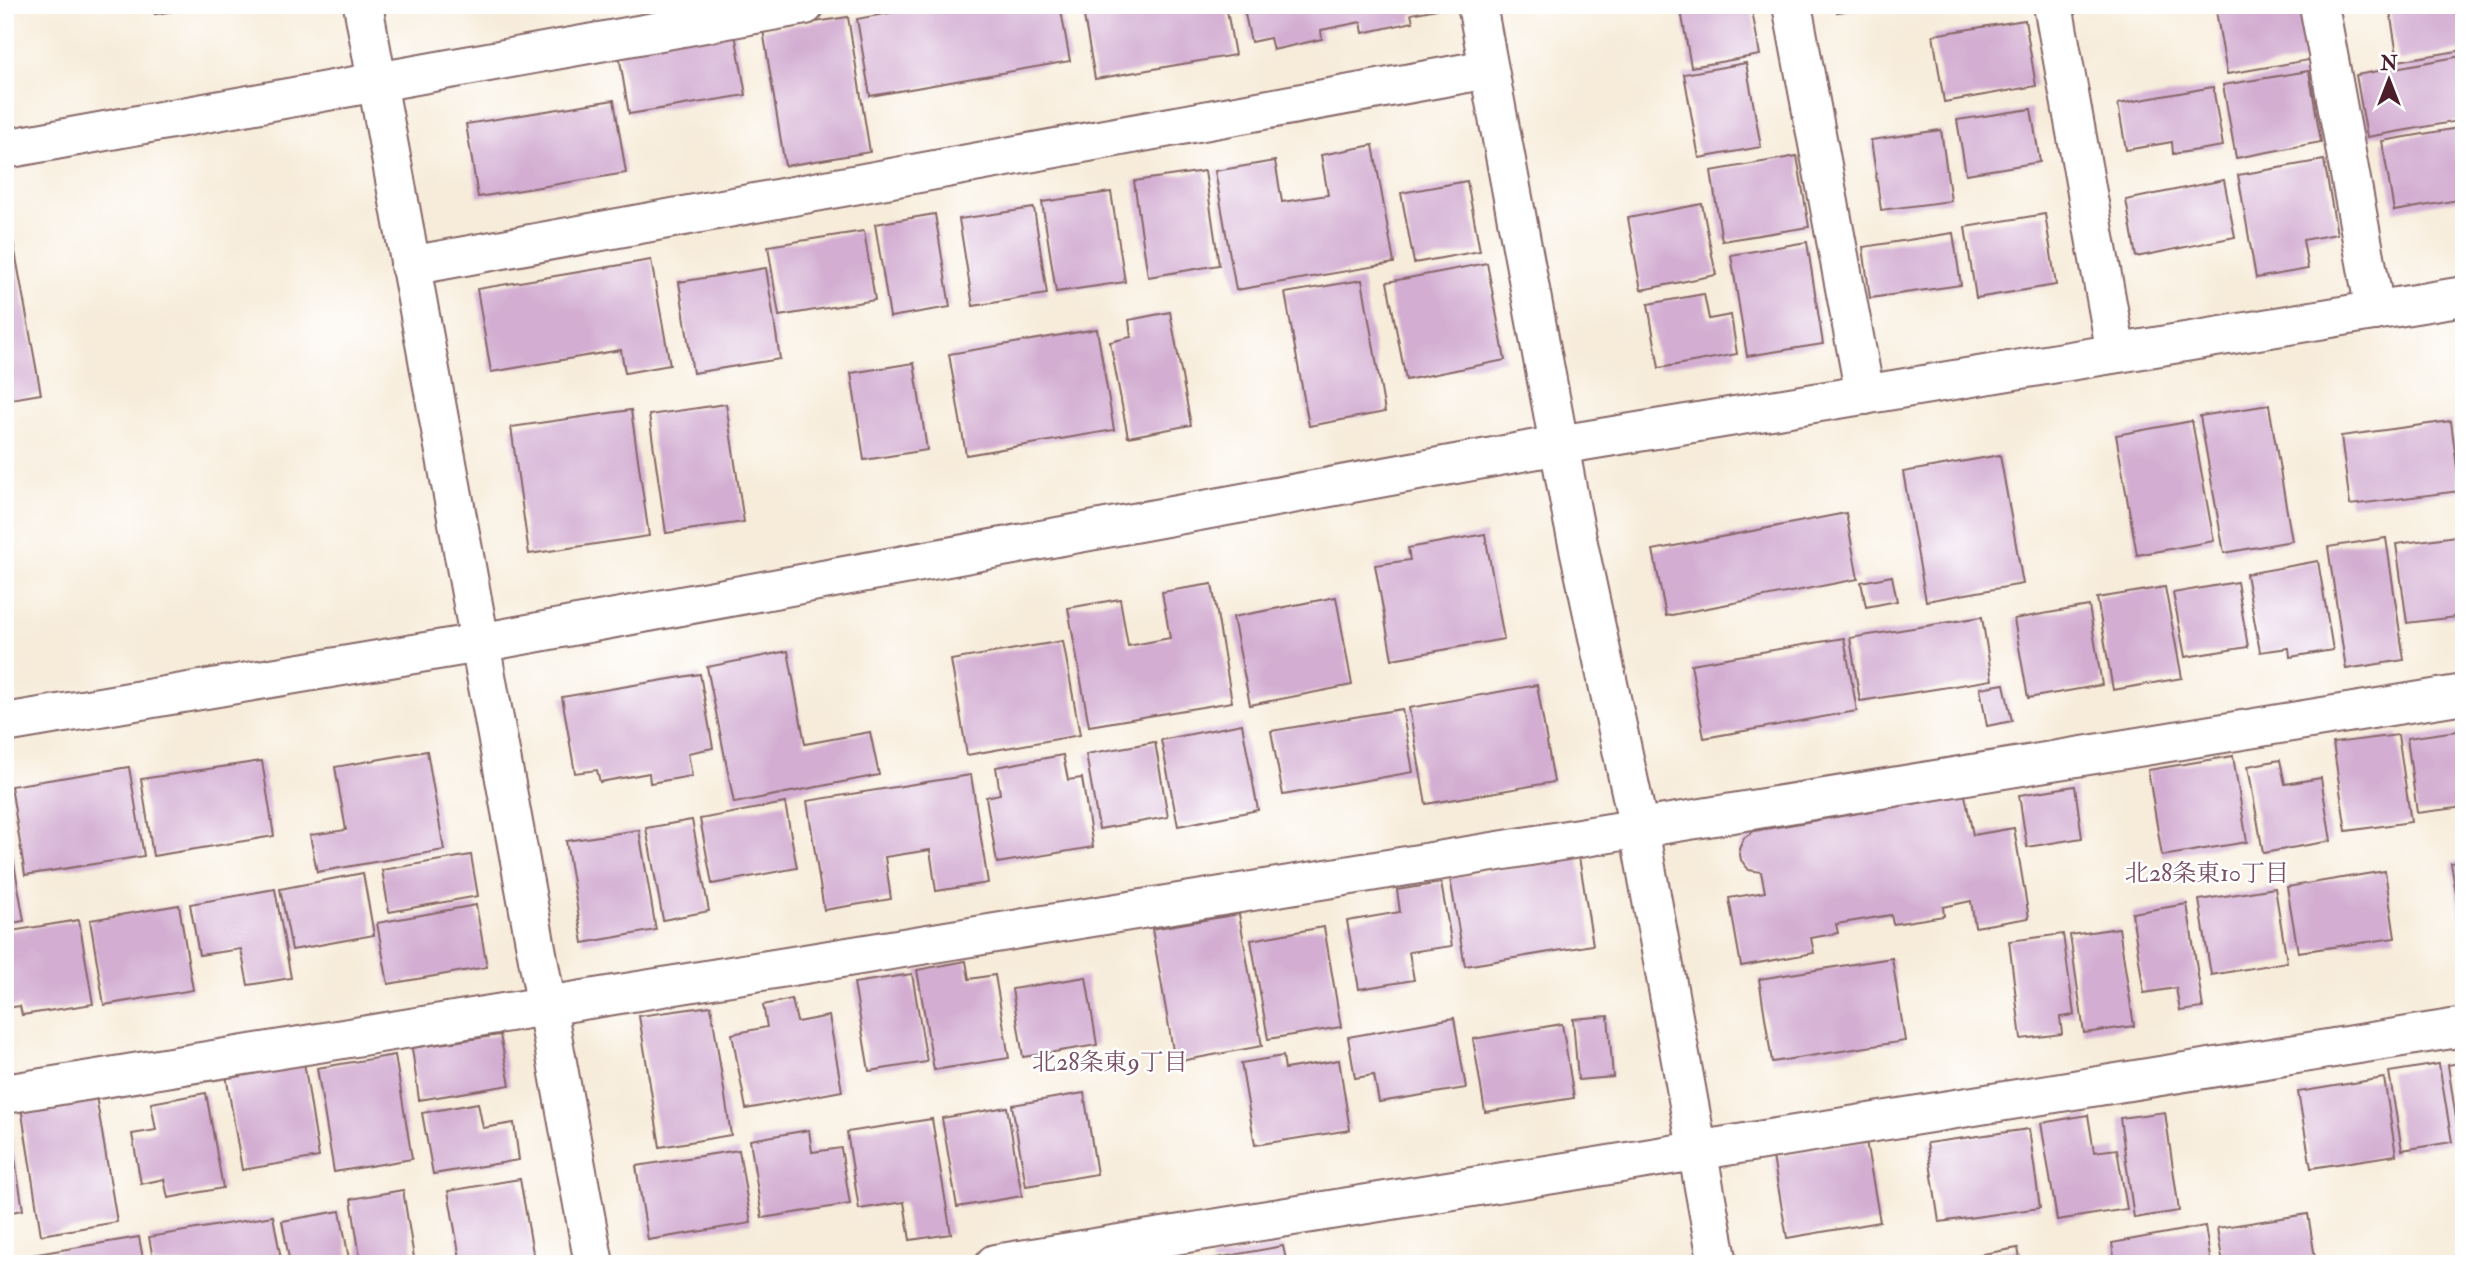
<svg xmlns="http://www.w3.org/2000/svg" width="2469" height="1269" viewBox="0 0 2469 1269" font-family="'IM FELL Double Pica','Noto Serif JP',serif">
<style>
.building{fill:#d3add2}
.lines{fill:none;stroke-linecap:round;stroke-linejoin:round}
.street-casing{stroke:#876768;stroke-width:42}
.street{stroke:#fff;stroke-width:38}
.labels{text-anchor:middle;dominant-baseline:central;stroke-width:5;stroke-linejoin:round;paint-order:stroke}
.neighbourhood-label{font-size:24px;fill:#7a5165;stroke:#fff}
</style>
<rect width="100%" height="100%" fill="#fff"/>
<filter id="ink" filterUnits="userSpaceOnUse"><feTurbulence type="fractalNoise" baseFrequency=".0143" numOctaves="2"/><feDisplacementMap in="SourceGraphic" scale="14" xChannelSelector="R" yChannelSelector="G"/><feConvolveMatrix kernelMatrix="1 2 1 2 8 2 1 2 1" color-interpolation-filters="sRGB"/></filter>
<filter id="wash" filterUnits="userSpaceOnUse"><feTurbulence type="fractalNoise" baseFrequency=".00686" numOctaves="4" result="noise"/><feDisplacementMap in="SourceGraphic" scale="28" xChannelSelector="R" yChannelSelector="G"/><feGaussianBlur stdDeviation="1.57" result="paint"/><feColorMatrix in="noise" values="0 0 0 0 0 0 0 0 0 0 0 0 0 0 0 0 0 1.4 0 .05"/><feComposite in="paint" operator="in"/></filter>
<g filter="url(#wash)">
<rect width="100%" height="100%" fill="#f7ecda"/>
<g id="blocks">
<g class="building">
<path d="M153 5H196V7L155 14Z"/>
<path d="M933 5H1060L1070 61 870 96 857 19Z"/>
<path d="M1082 5H1226L1235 55 1095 79Z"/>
<path d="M1243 5H1436L1437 9 1411 14 1413 22 1363 33 1361 22 1321 30 1322 39 1273 50 1270 38 1251 42Z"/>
<path d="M1680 5H1751L1760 55 1691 67Z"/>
<path d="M1836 5H1868V7L1837 12Z"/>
<path d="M2215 5H2300L2309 60 2227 74Z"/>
<path d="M2389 5H2459L2464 31V50L2398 61Z"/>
<path d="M848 17 870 152 785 166 763 30Z"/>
<path d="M2025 20 2036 86 1944 102 1933 35Z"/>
<path d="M734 28 746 95 629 114 618 49Z"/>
<path d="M2462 56 2464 120 2367 137 2356 75Z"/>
<path d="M1746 63 1761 147 1699 158 1684 74Z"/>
<path d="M2309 71 2321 142 2236 158 2223 85Z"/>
<path d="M2213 87 2223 146 2173 154 2172 142 2126 150 2118 104Z"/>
<path d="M614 100 626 173 478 197 466 124Z"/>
<path d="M2031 109 2040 162 1966 174 1957 120Z"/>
<path d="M2464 127V199L2394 211 2382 141Z"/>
<path d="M1941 130 1951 201 1881 210 1871 140Z"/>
<path d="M1373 145 1394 263 1236 290 1215 171 1275 161 1282 202 1328 195 1321 155Z"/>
<path d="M1797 156 1809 227 1722 241 1711 171Z"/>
<path d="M2324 160 2337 234 2303 240 2308 269 2256 278 2238 175Z"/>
<path d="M1205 171 1219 265 1148 277 1134 181Z"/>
<path d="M2224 180 2235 237 2136 257 2126 200Z"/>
<path d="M1467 181 1480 251 1414 263 1401 193Z"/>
<path d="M1111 192 1125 282 1056 292 1042 202Z"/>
<path d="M1702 204 1716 275 1641 290 1628 218Z"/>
<path d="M1034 208 1047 294 973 306 959 219Z"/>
<path d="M935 214 950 307 890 317 875 224Z"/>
<path d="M2045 214 2056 285 1976 298 1965 227Z"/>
<path d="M11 230 41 394 5 400V231Z"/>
<path d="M864 231 875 300 779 316 768 246Z"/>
<path d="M1953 233 1961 285 1870 298 1863 247Z"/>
<path d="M1807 242 1823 344 1747 356 1731 255Z"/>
<path d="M651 260 670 365 625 373 621 350 491 372 477 289Z"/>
<path d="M1487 263 1505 360 1406 380 1387 282Z"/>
<path d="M766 268 780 359 693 373 679 282Z"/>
<path d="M1362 280 1385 412 1309 426 1285 293Z"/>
<path d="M1704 294 1709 319 1731 315 1737 354 1659 368 1648 304Z"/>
<path d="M1170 312 1191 425 1128 437 1110 342 1131 337 1129 320Z"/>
<path d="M1097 329 1114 430 966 455 949 354Z"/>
<path d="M914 363 927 450 864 460 851 373Z"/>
<path d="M726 404 744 522 666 533 649 415Z"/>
<path d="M2269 405 2292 541 2224 553 2200 416Z"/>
<path d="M631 410 649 536 529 554 511 427Z"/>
<path d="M2192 421 2214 541 2137 555 2116 435Z"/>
<path d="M2451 421 2460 491 2350 505 2341 436Z"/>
<path d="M2000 455 2023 584 1926 601 1903 472Z"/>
<path d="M1846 513 1858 579 1666 616 1653 550Z"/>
<path d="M1485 534 1504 639 1392 659 1375 565 1410 560 1408 548Z"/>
<path d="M2464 535V616L2407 623 2396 544Z"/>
<path d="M2386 538 2404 660 2346 669 2328 547Z"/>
<path d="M2318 561 2333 650 2290 657 2289 648 2260 652 2246 574Z"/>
<path d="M1892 576 1897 601 1866 607 1861 582Z"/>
<path d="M2237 582 2248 647 2185 657 2173 593Z"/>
<path d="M1212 584 1232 702 1089 726 1068 608 1120 599 1128 646 1170 638 1162 592Z"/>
<path d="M2165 587 2182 678 2113 690 2097 598Z"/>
<path d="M1336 597 1352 685 1250 705 1233 617Z"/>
<path d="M2089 606 2102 685 2028 698 2014 619Z"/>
<path d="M1982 617 1992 680 1860 701 1850 638Z"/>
<path d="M1844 638 1857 711 1704 738 1691 664Z"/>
<path d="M1063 641 1080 735 967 755 951 660Z"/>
<path d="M788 651 805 744 870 732 879 775 734 803 707 667Z"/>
<path d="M700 674 713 748 688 753 692 776 650 783 649 773 600 782 597 770 575 773 562 697Z"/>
<path d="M2004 684 2012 721 1987 726 1980 688Z"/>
<path d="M1537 685 1554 782 1426 804 1409 708Z"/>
<path d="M1402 709 1413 772 1283 795 1271 731Z"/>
<path d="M1242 724 1258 810 1178 826 1161 740Z"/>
<path d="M2464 730V807L2417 813 2407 738Z"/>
<path d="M2398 735 2411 822 2346 831 2333 743Z"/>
<path d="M1155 742 1168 817 1099 829 1086 754Z"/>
<path d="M427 751 444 850 317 872 310 835 346 830 335 767Z"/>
<path d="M1063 755 1068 780 1082 778 1093 847 997 863 986 797 1000 794 996 767Z"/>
<path d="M2233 756 2247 842 2162 856 2148 770Z"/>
<path d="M2280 760 2285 784 2321 778 2331 841 2263 853 2248 766Z"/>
<path d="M262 761 274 836 153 856 141 779Z"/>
<path d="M129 767 144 856 25 875 11 786Z"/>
<path d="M971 775 988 883 936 891 930 850 885 857 891 899 824 910 807 801Z"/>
<path d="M2075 786 2082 838 2027 847 2019 795Z"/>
<path d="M1965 795 1973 835 2014 828 2029 918 1975 927 1971 901 1943 907 1944 916 1893 924 1891 915 1836 924 1838 933 1811 938 1814 953 1741 966 1729 898 1765 892 1761 872 1749 870 1741 860 1739 849 1744 838 1754 831Z"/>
<path d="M785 803 797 868 712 884 700 819Z"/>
<path d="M5 811 24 921 5 924Z"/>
<path d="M692 820 709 911 663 920 646 828Z"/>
<path d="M639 830 656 930 583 943 566 841Z"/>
<path d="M471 855 478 896 389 912 382 870Z"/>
<path d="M1579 857 1593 945 1465 966 1450 878Z"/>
<path d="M2464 861V931H2462L2451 863Z"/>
<path d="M2385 871 2395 938 2298 952 2287 887Z"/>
<path d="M363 873 374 935 292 950 280 889Z"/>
<path d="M1441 883 1452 946 1409 952 1414 980 1359 989 1347 921 1400 912 1397 890Z"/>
<path d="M2275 888 2287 962 2211 975 2199 900Z"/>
<path d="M275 889 291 978 248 985 241 949 199 955 190 904Z"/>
<path d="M2187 904 2203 1008 2180 1011 2176 988 2144 993 2132 913Z"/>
<path d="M179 905 193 990 104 1005 90 920Z"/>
<path d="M476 905 487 967 388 984 377 923Z"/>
<path d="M1239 914 1262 1046 1175 1062 1152 929Z"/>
<path d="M79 920 93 1004 22 1015 20 1006 5 1008V932Z"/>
<path d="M1324 927 1341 1027 1268 1039 1251 940Z"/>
<path d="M2119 928 2134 1026 2084 1033 2070 935Z"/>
<path d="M2063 934 2074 1015 2060 1017 2062 1034 2021 1039 2009 941Z"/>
<path d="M1892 958 1905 1041 1772 1062 1759 979Z"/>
<path d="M966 961 969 979 995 975 1009 1058 934 1070 917 970Z"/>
<path d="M912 974 927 1062 869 1071 854 983Z"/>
<path d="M1086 977 1097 1045 1023 1057 1012 989Z"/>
<path d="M792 999 797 1022 829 1016 842 1091 746 1109 732 1034 767 1027 763 1005Z"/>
<path d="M711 1006 731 1135 660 1147 639 1016Z"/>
<path d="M1608 1016 1613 1077 1578 1080 1573 1019Z"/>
<path d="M1454 1018 1466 1088 1379 1102 1374 1075 1355 1078 1348 1037Z"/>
<path d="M1562 1024 1574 1098 1485 1112 1473 1039Z"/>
<path d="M500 1035 510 1085 419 1100 412 1048Z"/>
<path d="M395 1055 412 1159 334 1172 317 1068Z"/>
<path d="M1283 1056 1285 1069 1339 1060 1350 1130 1255 1145 1241 1063Z"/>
<path d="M304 1062 319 1157 242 1170 226 1075Z"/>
<path d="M2464 1062V1138L2459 1139 2448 1065Z"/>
<path d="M2439 1064 2452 1142 2402 1150 2389 1072Z"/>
<path d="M2384 1078 2396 1155 2311 1168 2298 1092Z"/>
<path d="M206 1093 223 1188 168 1198 164 1179 141 1184 132 1134 156 1130 151 1103Z"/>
<path d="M1084 1093 1097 1174 1026 1186 1012 1105Z"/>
<path d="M96 1096 117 1222 41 1235 21 1107Z"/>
<path d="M478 1103 483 1128 514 1123 519 1160 433 1174 422 1113Z"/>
<path d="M1007 1107 1022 1196 957 1207 942 1118Z"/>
<path d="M2165 1112 2179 1211 2134 1218 2120 1118Z"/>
<path d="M2088 1115 2094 1152 2117 1149 2127 1209 2057 1220 2041 1123Z"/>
<path d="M932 1119 951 1234 910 1240 904 1202 859 1209 847 1132Z"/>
<path d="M5 1127H10L23 1210 5 1213Z"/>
<path d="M2029 1129 2040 1208 1939 1222 1927 1143Z"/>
<path d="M809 1130 812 1152 841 1148 850 1204 762 1218 750 1140Z"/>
<path d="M1866 1141 1880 1222 1787 1238 1773 1157Z"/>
<path d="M739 1150 751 1223 648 1240 636 1166Z"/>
<path d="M520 1179 535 1264H461L448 1191Z"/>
<path d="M403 1190 415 1264H361L351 1199Z"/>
<path d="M340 1211 350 1264H290L282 1221Z"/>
<path d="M2308 1214 2316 1264H2223L2217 1228Z"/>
<path d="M273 1216 282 1264H154L149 1237Z"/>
<path d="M2205 1226 2211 1264H2115L2112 1243Z"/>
<path d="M139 1237 144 1264H27L25 1256Z"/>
<path d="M1283 1246 1287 1264H1212L1211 1259Z"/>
<path d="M2018 1248 2021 1264H1948V1260Z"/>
</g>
</g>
</g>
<g filter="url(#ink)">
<use href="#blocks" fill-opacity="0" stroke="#876768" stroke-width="2"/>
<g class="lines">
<g class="street-casing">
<g id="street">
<path d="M363 5 594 1264"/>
<path d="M1477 5 1573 520 1639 829 1718 1264"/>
<path d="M1792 5 1865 395"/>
<path d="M2053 5 2116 353"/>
<path d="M2319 5 2375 311"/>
<path d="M5 149 805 5"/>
<path d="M410 266 1488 69"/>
<path d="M5 723 479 643 1559 445 2464 296"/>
<path d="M5 1094 2464 694"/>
<path d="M995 1264 2464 1027"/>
</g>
</g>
<use href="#street" class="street"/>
</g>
</g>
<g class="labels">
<g class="neighbourhood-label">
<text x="2207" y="873">北28条東10丁目</text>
<text x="1110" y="1062">北28条東9丁目</text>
</g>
</g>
<rect width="2469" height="1269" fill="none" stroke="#fff" stroke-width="28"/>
<g transform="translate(2389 80)" stroke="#ffffff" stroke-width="5" paint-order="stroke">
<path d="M0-5L12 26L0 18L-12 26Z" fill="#4a1f2b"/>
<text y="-10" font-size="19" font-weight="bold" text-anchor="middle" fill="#4a1f2b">N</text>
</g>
</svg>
